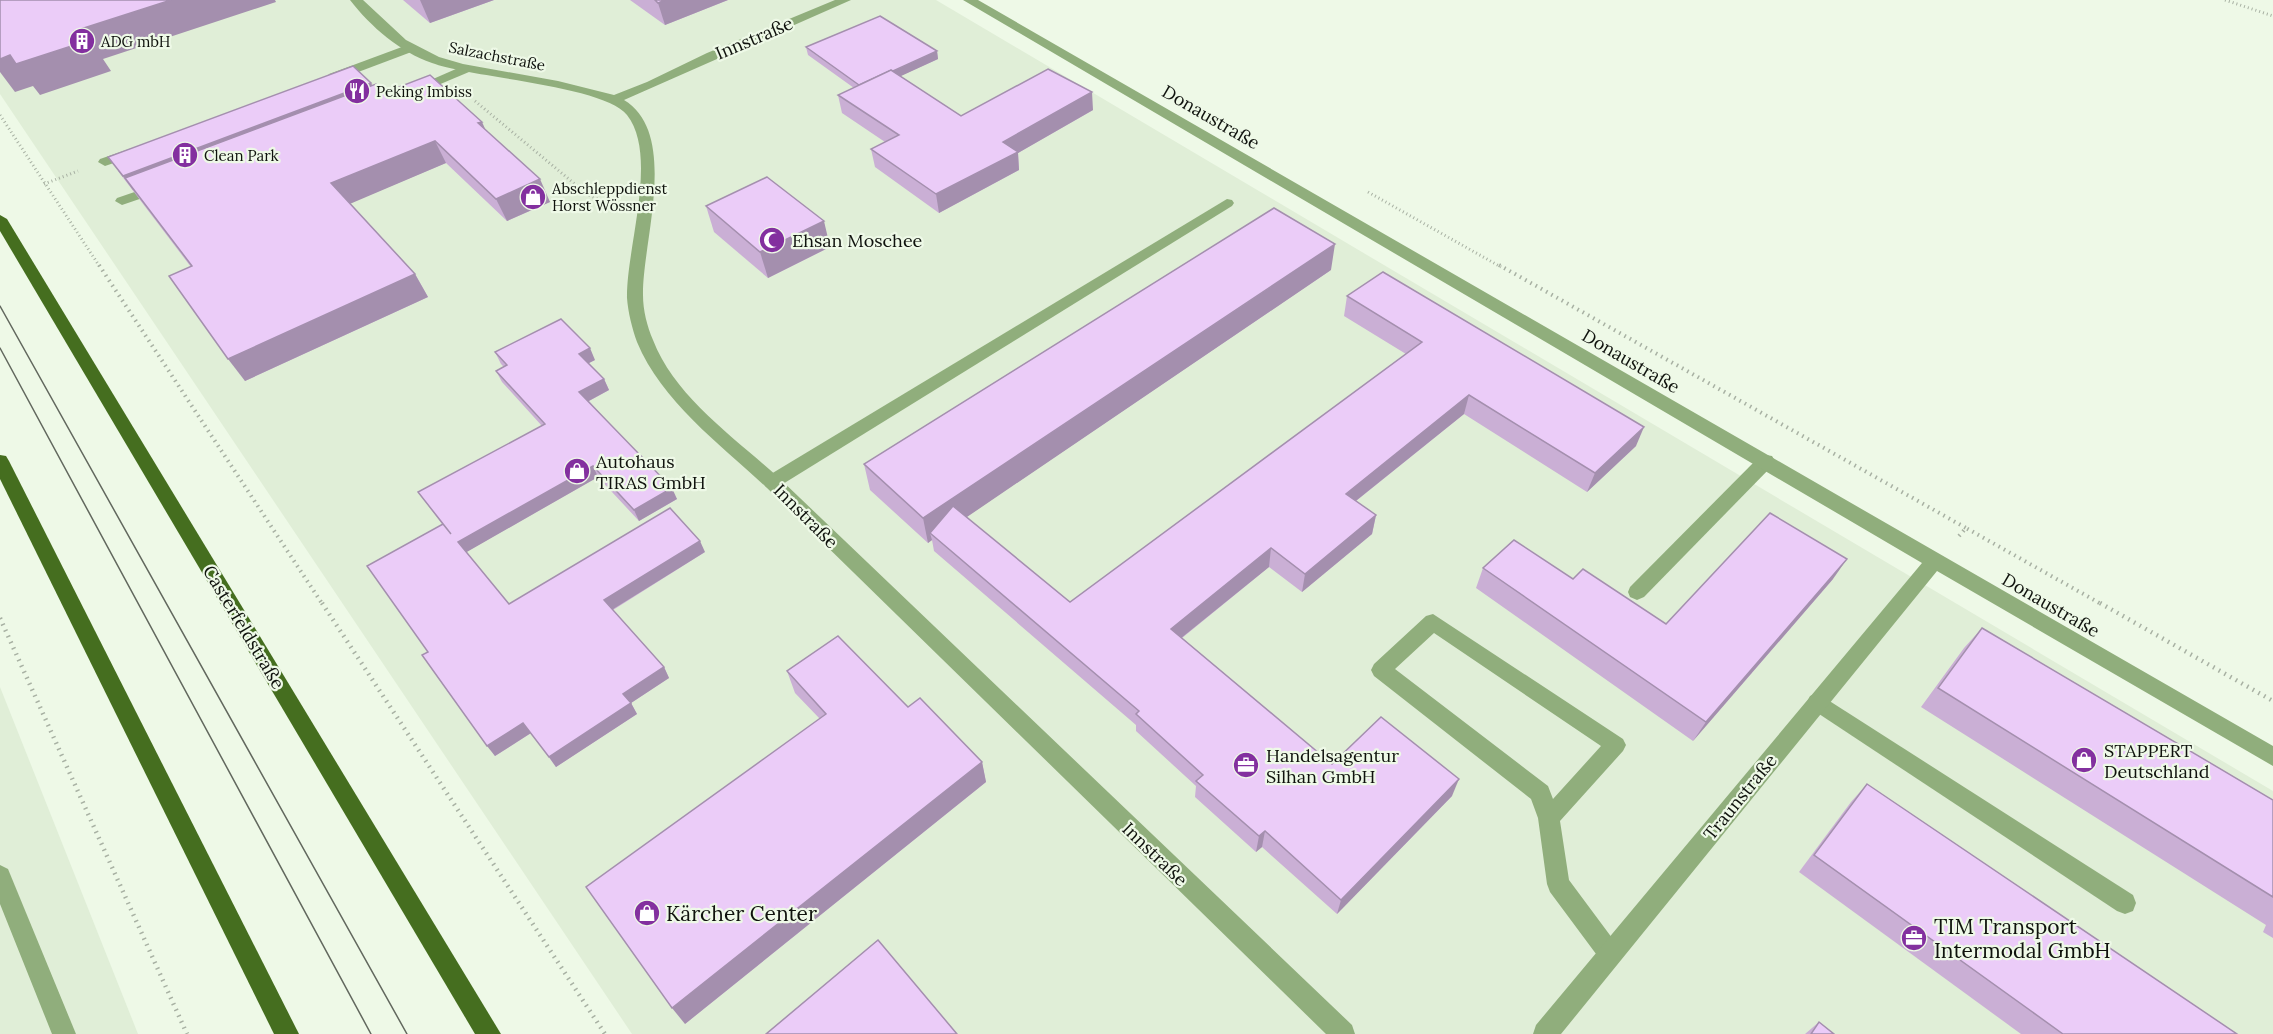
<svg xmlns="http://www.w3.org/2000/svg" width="2273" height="1034" viewBox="0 0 2273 1034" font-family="Lora,serif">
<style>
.built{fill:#e0eed7}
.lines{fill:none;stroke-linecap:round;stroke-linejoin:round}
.path-far2{stroke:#a8b1a3;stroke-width:3;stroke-dasharray:1 3;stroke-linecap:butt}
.path-far1{stroke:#a8b1a3;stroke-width:4;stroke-dasharray:1.5 4.5;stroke-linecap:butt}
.path{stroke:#a8b1a3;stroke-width:4.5;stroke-dasharray:1.5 5;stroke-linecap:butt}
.lane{fill:#90ae7c;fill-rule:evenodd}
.street{fill:#90ae7c;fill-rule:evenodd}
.primary{fill:#456e1f;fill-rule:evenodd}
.tram{stroke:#62685e;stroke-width:1.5}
.wall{fill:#caafd5}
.shaded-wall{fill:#a48fae}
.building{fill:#ebccf8;stroke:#a48fae;stroke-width:1.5}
.labels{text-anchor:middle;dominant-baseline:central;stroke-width:4.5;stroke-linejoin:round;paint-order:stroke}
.far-poi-label{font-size:15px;fill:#0f120d;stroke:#eef9e7;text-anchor:start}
.far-street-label{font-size:15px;fill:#0f120d;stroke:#eef9e7}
.street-label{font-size:18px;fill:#0f120d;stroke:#eef9e7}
.poi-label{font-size:18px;fill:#0f120d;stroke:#eef9e7;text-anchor:start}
.near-poi-label{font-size:21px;fill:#0f120d;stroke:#eef9e7;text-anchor:start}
</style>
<rect width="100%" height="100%" fill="#eef9e7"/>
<g class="built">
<path d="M0 0H936L2273 791V1034H632L0 94Z"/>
<path d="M0 687 138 1034H0Z"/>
</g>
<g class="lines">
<g class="path-far2">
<path d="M2225 0 2273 16"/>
<path d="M475 101 588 195 614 205"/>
<path d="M0 115 100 267"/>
<path d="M44 184 78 171"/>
<path d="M1368 192 1501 267"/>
</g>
<g class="path-far1">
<path d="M99 265 323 605"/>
<path d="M1499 265 1966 528"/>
<path d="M1959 536 1966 528 2103 605"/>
</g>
<g class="path">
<path d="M322 603 605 1034"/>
<path d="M2100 603 2273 701"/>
<path d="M0 618 187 1034"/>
</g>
<g class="lane">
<path d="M410 44 414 45 416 48 414 51 337 80 333 81 327 77 329 74Z"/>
<path d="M465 65 471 69 469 72 419 93H409L408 90Z"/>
<path d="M132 148 137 149 139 152 137 155 105 166 98 162 100 159Z"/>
<path d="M158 184 165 188 163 191 122 205 115 201 117 198Z"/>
<path d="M1227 199 1232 200 1234 203 1232 206 778 487 772 489 766 487 763 482 766 477Z"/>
<path d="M1766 455 1772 456 1775 461 1772 466 1644 597 1637 600 1630 597 1628 592 1630 587 1760 456Z"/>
<path d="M1433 614 1623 739 1626 745 1623 751 1560 821 1569 880 1618 946 1622 954 1618 962 1610 965 1602 962 1550 892 1547 884 1538 818 1531 799 1374 676 1371 670 1374 664 1426 616ZM1434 633 1601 746 1553 799 1548 786 1395 669Z"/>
<path d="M1817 693 2133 895 2136 903 2133 911 2125 914 2117 911 1810 708 1807 702 1810 696Z"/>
</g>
<g class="street">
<path d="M350 0H363L406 40 439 57 463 64 558 81 614 95 647 82 707 53 835 0H851L624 100C680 134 642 242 643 295 643 310 647 326 653 340 675 397 734 437 778 477L1352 1025 1355 1034H1326L766 487C720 444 662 402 637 342 632 328 628 312 627 298 626 248 659 156 627 115 605 86 473 78 432 63 400 52 371 27 350 0Z"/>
<path d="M963 0H978L2273 746V766L1937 571 1561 1034H1533L1536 1025 1922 563Z"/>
<path d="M0 865 8 869 76 1034H52L0 904Z"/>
</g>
<g class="primary">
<path d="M0 215 7 219 501 1034H475L0 231Z"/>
<path d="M0 455 6 456 9 461 299 1034H274L0 479Z"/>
</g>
<g class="tram">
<path d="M0 306 407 1034"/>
<path d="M0 348 371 1034"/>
</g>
</g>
<g class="wall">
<path d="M403 0H494L430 23Z"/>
<path d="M630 0H728L665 25Z"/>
<path d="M806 47 937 51 938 59 900 76 961 116 1093 110 1018 153 1019 170 939 213 875 167 871 149 885 142 842 113 838 95 854 88 808 55Z"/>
<path d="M371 83 372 85 386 92 486 131 550 202 507 221 446 163 350 203 415 274 428 297 245 381 191 267 118 171Z"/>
<path d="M706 206 830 247 768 278 714 232Z"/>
<path d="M1331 270 966 517 1070 602 1406 354 1344 316 1347 296 1636 446 1587 492 1464 414 1356 501 1376 515 1372 534 1302 592 1269 567 1182 638 1332 764 1452 796 1337 914 1262 847 1256 852 1195 797 1196 786 1136 731V725L934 551 932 540 928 543 870 490 864 464Z"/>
<path d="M495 352 595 360 589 363 604 379 609 390 589 401 677 499 639 521 598 477 466 552 509 604 705 552 613 610 664 667 669 678 631 703 637 714 556 767 531 733 495 756 428 652 442 524 418 492 542 426 502 382 496 371 504 367 501 364Z"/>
<path d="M1483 568 1573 579 1666 624 1833 579 1693 741 1476 588Z"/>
<path d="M1982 628 2273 800V938L2263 932 2266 925 1921 707 1964 648Z"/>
<path d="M787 671 908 707 982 762 986 782 685 1024 820 719 795 693Z"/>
<path d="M1867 784 2237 1034H2021L1799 872 1851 802Z"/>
<path d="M1819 1022 1834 1034H1805Z"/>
</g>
<g class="shaded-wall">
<path d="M171 0H275L276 2 103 59 111 71 40 95 33 86 15 92 0 72V59L81 29Z"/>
<path d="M420 0H494L430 23Z"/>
<path d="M665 0H728L665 25 658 3Z"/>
<path d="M937 51 938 59 862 94 861 86Z"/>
<path d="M371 83 377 96 133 190 123 176Z"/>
<path d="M1092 92 1093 110 1018 153 1019 170 939 213 936 194 1003 142Z"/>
<path d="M482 122 492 144 478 123Z"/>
<path d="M435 141 446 163 345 206 331 183Z"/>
<path d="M540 179 550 202 507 221 496 199Z"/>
<path d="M824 221 830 247 768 278 760 252Z"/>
<path d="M1335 244 1331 270 936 538 930 533 932 540 928 543 923 518Z"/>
<path d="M415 274 428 297 245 381 228 359Z"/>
<path d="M590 348 595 360 585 365 579 354Z"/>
<path d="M604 379 609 390 585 403 579 392Z"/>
<path d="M1469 395 1464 414 1342 512 1346 494Z"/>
<path d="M1644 427 1636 446 1587 492 1595 473Z"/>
<path d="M593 466 598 477 465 553 458 542Z"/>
<path d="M672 488 677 499 639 521 634 510Z"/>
<path d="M1376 515 1372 534 1302 592 1305 574Z"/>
<path d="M700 541 705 552 610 611 604 600Z"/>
<path d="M1271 548 1269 567 1170 647 1171 629Z"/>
<path d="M1847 559 1833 579 1693 741 1706 722Z"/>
<path d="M664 667 669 678 631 703 637 714 556 767 549 757 623 694Z"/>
<path d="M523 723 531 733 495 756 487 746Z"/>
<path d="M982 762 986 782 685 1024 672 1008Z"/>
<path d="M1459 779 1452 796 1337 914 1341 900Z"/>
<path d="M1265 831 1262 847 1256 852 1259 836Z"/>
</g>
<g class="building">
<path d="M0 0H171L81 29 90 40 16 64 10 55 0 59Z"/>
<path d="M655 0H665L658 3Z"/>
<path d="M880 16 937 51 893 71 891 70 859 85 806 47Z"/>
<path d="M353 66 371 83 123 176 108 157Z"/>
<path d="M1048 69 1092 92 1003 142 1018 152 936 194 871 149 899 135 838 95 891 70 961 116Z"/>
<path d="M430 75 482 122 478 123 540 179 496 199 435 141 331 183 415 274 228 359 169 276 192 266 125 178 376 84 386 92Z"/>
<path d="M767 177 824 221 760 252 706 206Z"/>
<path d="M1274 208 1335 244 923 518 864 464Z"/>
<path d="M1383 272 1644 427 1595 473 1469 395 1346 494 1376 515 1305 574 1271 548 1171 629 1332 764 1381 717 1459 779 1341 900 1265 831 1259 836 1196 781 1203 775 1136 714 1139 711 930 533 953 506 1070 602 1422 342 1347 296Z"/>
<path d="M561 319 590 348 579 354 604 379 579 392 672 488 634 510 593 466 458 542 509 604 670 508 700 541 604 600 664 667 623 694 631 703 549 757 523 723 487 746 422 655 428 652 367 566 443 524 451 534 418 492 545 424 496 371 507 365 495 352Z"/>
<path d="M1770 513 1847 559 1706 722 1483 568 1514 540 1573 579 1583 569 1666 624Z"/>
<path d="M1982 628 2273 800V897L1938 688Z"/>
<path d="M838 636 908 707 920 698 982 762 672 1008 586 887 826 714 787 671Z"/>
<path d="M1867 784 2237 1034H2063L1814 855Z"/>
<path d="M878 940 957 1034H766Z"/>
<path d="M1819 1022 1834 1034H1811Z"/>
</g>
<defs>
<g id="building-disc" transform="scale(1.35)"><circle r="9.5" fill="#83309f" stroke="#eef9e7"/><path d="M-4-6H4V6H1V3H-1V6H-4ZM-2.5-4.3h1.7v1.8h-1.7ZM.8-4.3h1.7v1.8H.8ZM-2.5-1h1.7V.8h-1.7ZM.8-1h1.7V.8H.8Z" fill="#fff"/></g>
<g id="restaurant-disc" transform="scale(1.35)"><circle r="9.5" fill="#83309f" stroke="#eef9e7"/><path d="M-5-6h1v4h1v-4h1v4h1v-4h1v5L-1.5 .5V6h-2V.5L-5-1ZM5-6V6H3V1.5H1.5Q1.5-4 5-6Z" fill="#fff"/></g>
<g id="shop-disc" transform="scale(1.35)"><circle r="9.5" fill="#83309f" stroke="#eef9e7"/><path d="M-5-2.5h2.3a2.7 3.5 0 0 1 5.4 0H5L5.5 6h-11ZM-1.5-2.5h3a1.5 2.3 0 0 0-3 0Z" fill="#fff"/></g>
<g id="mosque-disc" transform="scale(1.35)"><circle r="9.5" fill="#83309f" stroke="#eef9e7"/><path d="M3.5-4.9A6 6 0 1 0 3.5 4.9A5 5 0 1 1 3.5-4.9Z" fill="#fff"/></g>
<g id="office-disc" transform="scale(1.35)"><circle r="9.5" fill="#83309f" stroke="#eef9e7"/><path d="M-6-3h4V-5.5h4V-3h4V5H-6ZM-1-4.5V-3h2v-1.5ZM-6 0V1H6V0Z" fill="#fff"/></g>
</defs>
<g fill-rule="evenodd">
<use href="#building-disc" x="82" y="41"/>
<use href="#restaurant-disc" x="357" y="91"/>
<use href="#building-disc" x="185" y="155"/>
<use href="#shop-disc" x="533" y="197"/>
<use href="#mosque-disc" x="772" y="240"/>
<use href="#shop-disc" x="577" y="471"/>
<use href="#shop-disc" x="2084" y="760"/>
<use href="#office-disc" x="1246" y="765"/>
<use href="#shop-disc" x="647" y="913"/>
<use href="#office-disc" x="1914" y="938"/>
</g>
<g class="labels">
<g class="far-poi-label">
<text x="101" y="41">ADG mbH</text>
<text x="376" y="91">Peking Imbiss</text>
<text x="204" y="155">Clean Park</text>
<text x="552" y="188">Abschleppdienst<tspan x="552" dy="17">Horst Wössner</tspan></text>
</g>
<g class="far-street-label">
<text transform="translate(497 56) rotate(11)">Salzachstraße</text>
</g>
<g class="street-label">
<text transform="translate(754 38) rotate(-23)">Innstraße</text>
<text transform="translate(1211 117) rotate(30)">Donaustraße</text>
<text transform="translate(1631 361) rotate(30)">Donaustraße</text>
<text transform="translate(806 516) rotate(45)">Innstraße</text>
<text transform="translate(2051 605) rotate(30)">Donaustraße</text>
<text transform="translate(244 627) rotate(59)">Casterfeldstraße</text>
<text transform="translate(1740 797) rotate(-51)">Traunstraße</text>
<text transform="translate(1155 854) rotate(44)">Innstraße</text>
</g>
<g class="poi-label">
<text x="792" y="240">Ehsan Moschee</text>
<text x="596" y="461">Autohaus<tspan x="596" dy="21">TIRAS GmbH</tspan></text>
<text x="2104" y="750">STAPPERT<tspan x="2104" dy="21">Deutschland</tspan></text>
<text x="1266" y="755">Handelsagentur<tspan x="1266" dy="21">Silhan GmbH</tspan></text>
</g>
<g class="near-poi-label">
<text x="666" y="913">Kärcher Center</text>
<text x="1934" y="926">TIM Transport<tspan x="1934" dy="24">Intermodal GmbH</tspan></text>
</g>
</g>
</svg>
